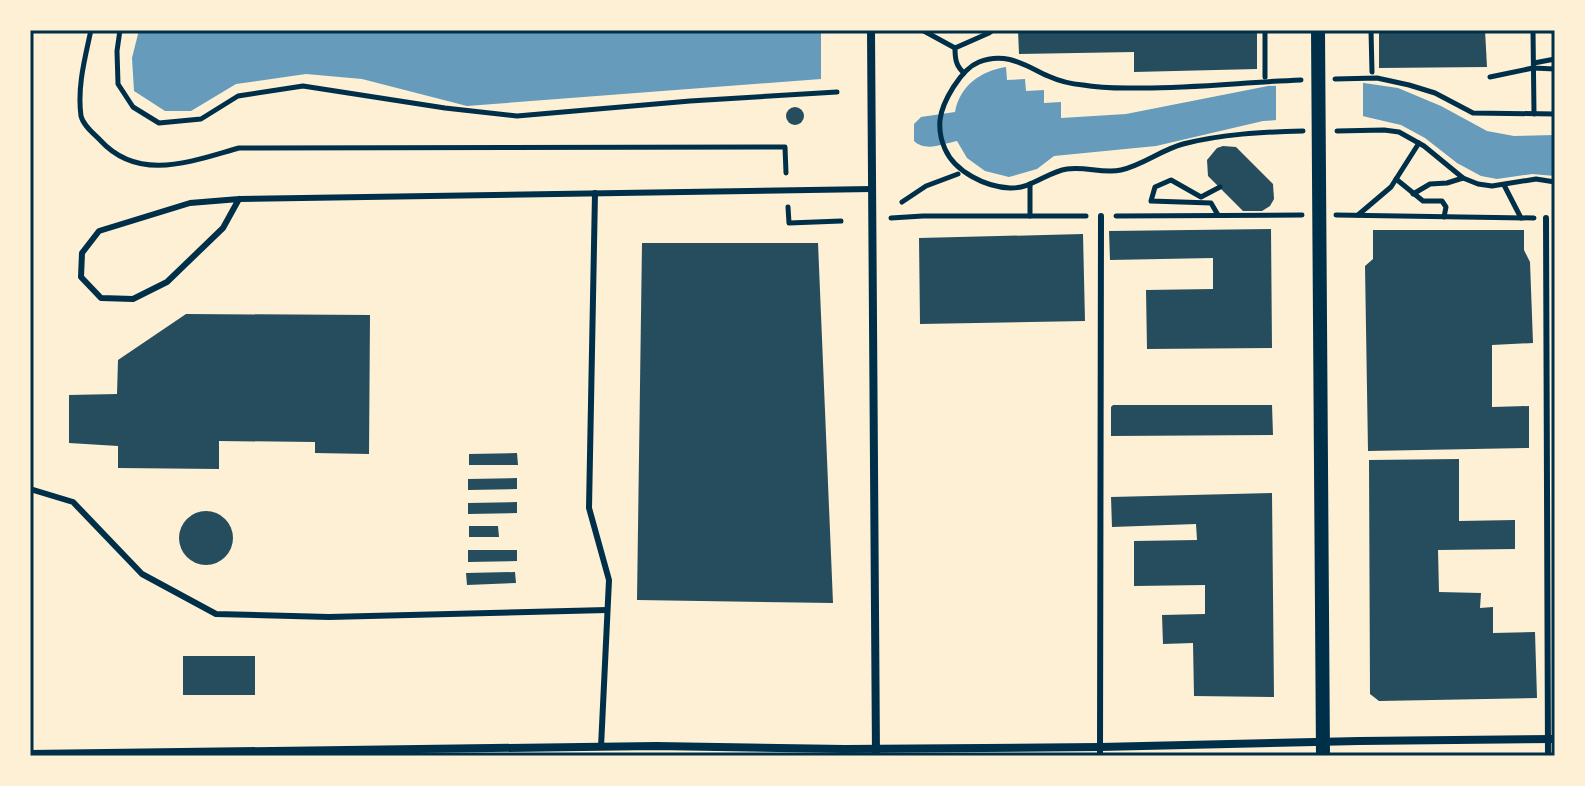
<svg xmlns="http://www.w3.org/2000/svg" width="1585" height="786" viewBox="0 0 1585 786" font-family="'Noto Sans',sans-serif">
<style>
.water{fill:#669bbc}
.pier{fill:#fdf0d5}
.building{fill:#264d5e}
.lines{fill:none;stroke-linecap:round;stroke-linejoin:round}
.path{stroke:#003049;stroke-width:5}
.service{stroke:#003049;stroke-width:6}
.minor{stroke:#003049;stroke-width:8}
.tertiary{stroke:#003049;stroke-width:14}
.neatline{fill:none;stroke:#003049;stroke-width:3}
</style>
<rect width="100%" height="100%" fill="#fdf0d5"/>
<g class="water">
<path d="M139 30H821V79L467 106 362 79 306 74 236 84 191 111H165L134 91 132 58Z"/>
<path d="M1006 67 1007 80 1025 79 1026 91 1044 90V103L1061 102V118L1126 114 1268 86 1357 82 1398 88 1441 106 1487 131 1514 136 1555 135V176L1532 174 1497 179 1481 176 1457 163 1425 138 1401 125 1358 115 1263 121 1156 146 1054 156 1037 169 1009 177 985 171 967 158 957 141C942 144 926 152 914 141V124L921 117 955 112C960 85 981 71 1006 67Z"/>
</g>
<path class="pier" d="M1357 78 1363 79V120L1357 119 1276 124V82Z"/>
<g class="building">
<path d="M1018 30H1257V69L1134 72V52L1019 54Z"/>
<path d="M1379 30H1485L1487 67 1379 68Z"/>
<circle cx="795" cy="116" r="9"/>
<path d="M1223 146 1236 147 1273 184 1274 199 1270 206 1262 211H1243L1208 176 1207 160 1217 148Z"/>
<path d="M1271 229 1272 348 1147 349 1146 290 1213 289V258L1110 260 1109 231Z"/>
<path d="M1373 230H1524V250L1530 262 1533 343 1492 345V407L1529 406V448L1368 451 1365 266 1373 259Z"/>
<path d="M1083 234 1085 321 920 324 919 238Z"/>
<path d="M642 243H818L833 603 637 600Z"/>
<path d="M186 314 370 315 369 454 315 453V442L219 441V469L118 468V446L69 443V395L117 394 118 360Z"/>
<path d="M1113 405H1272L1273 435 1111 436V407Z"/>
<path d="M517 453 518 465H469V454Z"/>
<path d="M1459 459V521L1515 520V549L1438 550 1439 592 1481 593 1480 608 1493 607V633L1535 632 1537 698 1379 701 1370 694 1369 460Z"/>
<path d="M517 478V489L468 490V479Z"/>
<path d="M1272 493 1274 697 1194 696 1193 643 1163 644 1162 615 1205 614V585L1134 586V541L1197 540 1196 524 1112 527 1111 497Z"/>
<path d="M517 502V513L468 514V503Z"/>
<circle cx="206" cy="538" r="27"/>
<path d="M469 526H498L499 537H469Z"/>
<path d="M468 550H517V561L468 562Z"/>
<path d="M515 572 516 583 467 585 466 573Z"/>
<rect x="183" y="656" width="72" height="39"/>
</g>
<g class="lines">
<g class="path">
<path d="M91 30C85 58 77 87 81 116 83 125 93 133 100 140 139 183 192 161 239 148L785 147 786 173"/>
<path d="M120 30 117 51 118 84 133 107 159 123 201 119 238 96 303 86 445 108 517 116 690 101 837 92"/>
<path d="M922 30 955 48"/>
<path d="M1265 30V77"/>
<path d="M1371 30 1372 72"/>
<path d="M1533 30 1534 114"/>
<path d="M1542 30 1555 31"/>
<path d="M1534 63 1555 59"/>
<path d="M964 73C956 66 955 59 955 48L989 33 993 30"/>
<path d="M1490 77 1533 68 1555 69"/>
<path d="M1335 79 1377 78 1409 85 1435 93 1473 113 1555 114"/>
<path d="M1301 80C1248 82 1196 88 1143 88 1123 88 1104 89 1083 85 1071 84 1059 81 1048 76 1026 66 1006 51 979 62 961 69 942 102 940 120 939 131 941 140 945 149 955 172 986 187 1010 188 1031 189 1047 172 1067 169 1085 166 1103 174 1121 170 1143 165 1161 150 1183 144 1222 134 1262 132 1303 131"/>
<path d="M1337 131 1384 130 1399 132 1424 146 1463 178 1478 184 1492 186 1536 179 1555 182"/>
<path d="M1396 179 1423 201H1442L1446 207 1444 217"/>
<path d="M1030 184V216"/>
<path d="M1504 185 1521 218"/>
<path d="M1413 194 1430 184 1447 183 1463 178"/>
<path d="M902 202 926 186 958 174"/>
<path d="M788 207 789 223 841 221"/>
<path d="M1218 215 1211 203 1151 201 1155 187 1171 180 1201 197 1220 187"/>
<path d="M1336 215 1534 218"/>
<path d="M1358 215 1391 187 1419 143"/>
<path d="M1116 216 1302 215"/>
<path d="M891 218 923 216H1086"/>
</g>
<g class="service">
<path d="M595 193 589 508 609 580 601 747"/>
<path d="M239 199 223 228 167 282 133 299 101 298 81 277 82 253 99 231 190 203 239 199 872 189"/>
<path d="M1546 218 1548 756"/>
<path d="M30 489 73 502 142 574 216 614 329 617 607 610"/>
<path d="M1100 756 1101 216"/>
</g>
<g class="minor">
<path d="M871 30 876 756"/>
<path d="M30 754 656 746 845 749 1100 747 1359 741 1555 739"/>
</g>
<path class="tertiary" d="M1318 30 1323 756"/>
</g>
<rect width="1585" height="786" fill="none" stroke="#fdf0d5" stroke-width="64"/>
<rect x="32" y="32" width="1521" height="722" class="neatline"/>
</svg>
